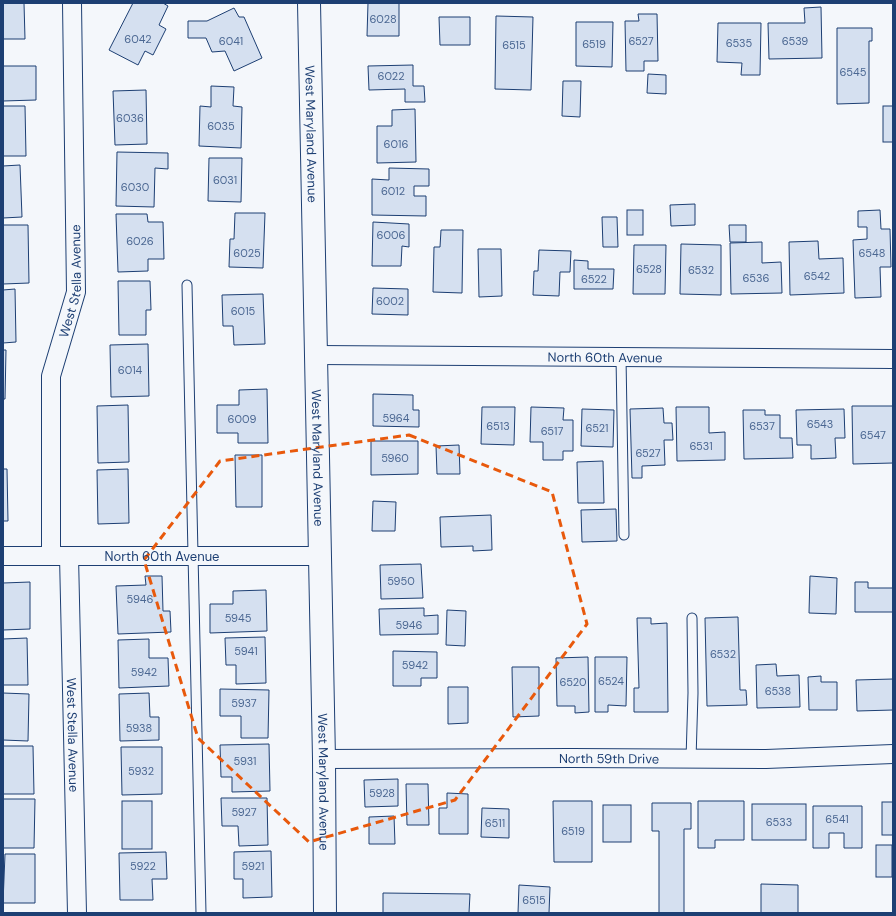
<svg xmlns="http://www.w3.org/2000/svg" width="896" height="916" viewBox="0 0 896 916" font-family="'DM Sans',sans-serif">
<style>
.building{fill:#d5e0f0;stroke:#1d3f73}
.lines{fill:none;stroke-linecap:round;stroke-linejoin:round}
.service-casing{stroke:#1d3f73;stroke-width:11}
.minor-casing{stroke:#1d3f73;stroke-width:20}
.tertiary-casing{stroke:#1d3f73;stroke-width:24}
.service{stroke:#f4f7fb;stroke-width:9}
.minor{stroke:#f4f7fb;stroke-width:18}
.tertiary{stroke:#f4f7fb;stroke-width:22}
.marked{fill:none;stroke:#e8590c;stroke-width:3;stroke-dasharray:8 5;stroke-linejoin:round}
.labels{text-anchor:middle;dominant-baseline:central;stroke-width:3;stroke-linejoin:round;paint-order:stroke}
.number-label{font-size:11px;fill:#4b6792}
.street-label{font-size:13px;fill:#1d3f73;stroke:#f4f7fb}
</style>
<rect width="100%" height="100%" fill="#f4f7fb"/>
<g class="building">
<path d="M3 3H24L25 39H3Z"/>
<path d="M133 3H163L168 6 159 25 166 29 153 55 145 51 138 65 109 50Z"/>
<path d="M368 3H399V36H367Z"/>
<path d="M821 7 822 58 769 59 768 23H805L804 8Z"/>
<path d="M234 8 239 17H244L262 58 234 71 225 51 212 52 206 38H188V21H207Z"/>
<path d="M638 14H657L658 61H644V71H626L625 21H639Z"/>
<path d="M496 16 533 17 531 90 495 89Z"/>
<path d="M439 17H470V45H440Z"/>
<path d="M576 22H613L612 67 576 66Z"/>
<path d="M718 23H761L760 75H741L742 63 717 62Z"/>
<path d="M837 28H872V41H869V103L837 104Z"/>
<path d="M413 65V86H424L425 102H405V89L369 90 368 66Z"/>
<path d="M3 66H36V100L3 101Z"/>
<path d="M648 74 666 75V94L647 93Z"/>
<path d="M563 81H581L580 117 562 116Z"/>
<path d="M211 86 234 87 233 106 242 107 241 148 199 146 200 106 211 107Z"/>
<path d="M146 90 147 144 115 145 113 91Z"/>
<path d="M3 106H25L26 156H3Z"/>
<rect x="883" y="106" width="10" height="36"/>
<path d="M415 109 416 162 377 163V126H392V110Z"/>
<path d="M117 152 168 153V169L155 168 154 207 116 206Z"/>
<path d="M209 158H242L241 202 208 201Z"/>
<path d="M20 165 22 217 3 218V166Z"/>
<path d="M389 168 429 169V186H414V196H426V216L372 215V179L389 180Z"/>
<path d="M695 204V225L671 226 670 205Z"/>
<rect x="627" y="210" width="16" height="25"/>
<path d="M880 210 881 229H890L891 267H880L881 297 855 298 853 240 867 239V227H858V211Z"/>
<path d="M235 213H265L263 268 229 267 230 239H234Z"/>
<path d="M116 214H147L148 222H163L164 259H148V271L118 272Z"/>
<path d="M602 217H617L618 247H603Z"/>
<path d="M373 222 409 224V247L402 246 401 266H372Z"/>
<path d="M3 225H28L29 283 3 284Z"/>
<path d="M729 225H746V242H730Z"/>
<path d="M441 230H463L462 293 433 292 434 247H440Z"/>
<path d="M818 241 819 259 843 258 844 293 790 295 789 242Z"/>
<path d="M762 242V263L781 262 782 293 731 294 730 243Z"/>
<path d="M681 244 721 245V295L680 294Z"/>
<path d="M634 245H666L665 294H633Z"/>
<path d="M478 249H501L502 296 479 297Z"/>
<path d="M539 250 571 251 570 272H560L559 296 533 295 534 271H538Z"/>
<path d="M574 260 588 261V269H614L613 289H574Z"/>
<path d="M118 281H150L151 310H146V335H119Z"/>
<path d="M373 288 408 289V315L372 314Z"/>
<path d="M15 289 16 342 3 343V290Z"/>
<path d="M263 294 265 344 234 345 233 326H223L222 295Z"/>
<path d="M148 344 149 396 111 397 110 345Z"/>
<path d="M3 350H6L5 399H3Z"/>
<path d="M267 389 268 443H238V433H217V405H239V390Z"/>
<path d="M373 394 413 395V410H419V427L373 426Z"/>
<path d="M128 405 129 462 98 463 97 406Z"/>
<path d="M852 406H893V463L853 464Z"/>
<path d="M482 407H515L514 445 481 444Z"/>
<path d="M531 407 564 408 563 420H573V451H563V460H543V442H530Z"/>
<path d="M676 407H709V433L725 432V460L677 461Z"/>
<path d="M663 408 664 423H672L673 440H664L665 465 642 466V478H632L630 409Z"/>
<path d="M582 409 614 410 613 447 581 446Z"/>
<path d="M844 409 845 438H835L836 458 811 459V445H797L796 410Z"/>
<path d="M743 410H765V415H780V438H792L793 458 744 459Z"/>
<path d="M371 441H418V474L371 475Z"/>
<path d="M459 445 460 474H437L436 446Z"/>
<path d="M235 455H262V507H236Z"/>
<path d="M603 461 604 503H578L577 462Z"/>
<path d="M3 469H7L8 521H3Z"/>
<path d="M128 469 129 523 98 524 97 470Z"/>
<path d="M373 501 396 502 395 531H372Z"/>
<path d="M616 509 617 541 582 542 581 510Z"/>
<path d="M491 515 492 550 473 551V546L441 547 440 517Z"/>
<path d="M421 564 423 598 381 599 380 565Z"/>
<path d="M145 576H162L163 611H170L171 632 118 634 116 586 146 585Z"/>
<path d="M810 576 837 578 836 614 809 613Z"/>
<path d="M30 582V629L3 630V583Z"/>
<path d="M855 582H868V588H893V612H855Z"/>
<path d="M266 590 267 631 210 633V604H233V591Z"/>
<path d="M424 608V616L438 615V634L380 635 379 609Z"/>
<path d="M447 610 466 611 465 646 446 645Z"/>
<path d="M738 617 740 690H746L747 705 707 706 705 618Z"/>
<path d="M637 618H651V624L667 623 668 712H634V688H639Z"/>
<path d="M265 637 266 683 236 684V665H226L225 638Z"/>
<path d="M27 638 28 685H3V639Z"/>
<path d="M149 639V658H168L169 686 119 688 118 640Z"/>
<path d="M393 651 437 652V678H421V686H393Z"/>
<path d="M588 657 589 712 575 713V706H557L556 658Z"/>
<path d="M595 657H627L626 706 608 705V712H595Z"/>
<path d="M776 664 777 676 799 675 800 707 757 708 756 665Z"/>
<path d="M512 667H539V716L513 717Z"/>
<path d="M821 676V682H837V710H809L808 677Z"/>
<path d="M893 679V710L857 711 856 680Z"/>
<path d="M448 687H468V723L448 724Z"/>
<path d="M220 689 269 690 268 738H241V716H220Z"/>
<path d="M3 693 29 694 28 741 3 740Z"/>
<path d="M149 693 150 717H159V740L120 741 119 694Z"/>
<path d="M269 744 270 791 232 792V777H221L220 745Z"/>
<path d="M3 746H33L34 794H3Z"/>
<path d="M121 747H162V794L122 795Z"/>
<path d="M398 779V806L365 807 364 780Z"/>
<path d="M406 784H428L429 825H407Z"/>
<path d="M447 793 468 794V834H439V808H447Z"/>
<path d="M221 798H267L268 845 239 846 238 826H222Z"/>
<path d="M3 799H35L34 848H3Z"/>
<rect x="122" y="801" width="30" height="48"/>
<path d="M553 801H592V862H554Z"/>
<path d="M698 801H744V840H715V848H698Z"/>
<rect x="882" y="802" width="11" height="33"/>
<path d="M652 803H691V829H684V913H659V831H652Z"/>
<rect x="752" y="804" width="54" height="36"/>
<rect x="603" y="805" width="28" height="37"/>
<path d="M813 806H862V848H844V833H829V848H813Z"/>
<path d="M482 808 509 809V838L481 837Z"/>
<path d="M394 816 395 844H369V817Z"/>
<rect x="876" y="845" width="16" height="32"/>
<path d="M271 851 272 897 243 898V879H234V852Z"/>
<path d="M166 852 167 879H152L153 900H120L119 853Z"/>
<path d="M5 854H35V903H3Z"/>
<path d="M761 884 798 885V913H761Z"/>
<path d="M519 885 550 887 549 913H518Z"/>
<path d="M383 893 470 894 469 913H383Z"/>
</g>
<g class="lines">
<g class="service-casing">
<g id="service">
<path d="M187 285 201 913"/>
<path d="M621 357 624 535"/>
<path d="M691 759 693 693 692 618"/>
</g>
</g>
<g class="minor-casing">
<g id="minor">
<path id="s1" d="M317 355 893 359"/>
<path id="s2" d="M3 556H320"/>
<path id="s3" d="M51 556V376L76 292 72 3"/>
<path id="s4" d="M69 556 77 913"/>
<path id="s5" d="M324 759 571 758 766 759 893 754"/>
</g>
</g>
<g class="tertiary-casing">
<g id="tertiary">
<path id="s6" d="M309 3 324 759 325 913"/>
</g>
</g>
<use href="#service" class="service"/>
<use href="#minor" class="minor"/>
<use href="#tertiary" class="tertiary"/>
</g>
<path class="marked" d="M409 435 552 492 587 624 455 800 309 842 198 738 144 560 220 461Z"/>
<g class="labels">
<g class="number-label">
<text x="383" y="19">6028</text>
<text x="138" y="39">6042</text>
<text x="231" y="41">6041</text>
<text x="641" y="41">6527</text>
<text x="795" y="41">6539</text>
<text x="739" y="43">6535</text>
<text x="594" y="44">6519</text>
<text x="514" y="45">6515</text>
<text x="853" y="72">6545</text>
<text x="391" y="76">6022</text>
<text x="130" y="118">6036</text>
<text x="221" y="126">6035</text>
<text x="396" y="144">6016</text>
<text x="225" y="180">6031</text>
<text x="135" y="187">6030</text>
<text x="393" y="191">6012</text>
<text x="391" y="235">6006</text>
<text x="140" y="241">6026</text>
<text x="247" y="253">6025</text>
<text x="872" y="253">6548</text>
<text x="649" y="269">6528</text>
<text x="701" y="270">6532</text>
<text x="817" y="276">6542</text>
<text x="756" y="278">6536</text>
<text x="594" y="279">6522</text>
<text x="390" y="301">6002</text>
<text x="243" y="311">6015</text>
<text x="130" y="370">6014</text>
<text x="396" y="418">5964</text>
<text x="242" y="419">6009</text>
<text x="820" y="424">6543</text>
<text x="498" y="426">6513</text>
<text x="762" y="426">6537</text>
<text x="597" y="428">6521</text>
<text x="552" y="431">6517</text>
<text x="873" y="435">6547</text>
<text x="701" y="446">6531</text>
<text x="648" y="453">6527</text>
<text x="395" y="458">5960</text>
<text x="401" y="581">5950</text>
<text x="140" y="599">5946</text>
<text x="238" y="618">5945</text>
<text x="409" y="625">5946</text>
<text x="246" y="651">5941</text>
<text x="723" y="654">6532</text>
<text x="415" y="665">5942</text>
<text x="144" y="672">5942</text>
<text x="611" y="681">6524</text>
<text x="573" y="682">6520</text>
<text x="778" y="691">6538</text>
<text x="244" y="703">5937</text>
<text x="139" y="728">5938</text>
<text x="245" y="761">5931</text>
<text x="141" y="771">5932</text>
<text x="382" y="793">5928</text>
<text x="244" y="812">5927</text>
<text x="837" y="819">6541</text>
<text x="779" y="822">6533</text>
<text x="495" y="823">6511</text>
<text x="573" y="831">6519</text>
<text x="143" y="866">5922</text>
<text x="253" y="866">5921</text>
<text x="534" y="900">6515</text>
</g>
<g class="street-label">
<text stroke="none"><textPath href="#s6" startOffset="131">West Maryland Avenue</textPath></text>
<text stroke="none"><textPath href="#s3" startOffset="278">West Stella Avenue</textPath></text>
<text stroke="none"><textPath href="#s1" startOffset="288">North 60th Avenue</textPath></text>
<text stroke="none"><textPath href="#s6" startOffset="455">West Maryland Avenue</textPath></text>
<text stroke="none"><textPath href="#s2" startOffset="159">North 60th Avenue</textPath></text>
<text stroke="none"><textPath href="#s4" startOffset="179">West Stella Avenue</textPath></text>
<text stroke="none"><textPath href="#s5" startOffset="285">North 59th Drive</textPath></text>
<text stroke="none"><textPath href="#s6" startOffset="779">West Maryland Avenue</textPath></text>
</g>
</g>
<rect width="896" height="916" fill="none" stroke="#1d3f73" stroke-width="8"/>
</svg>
